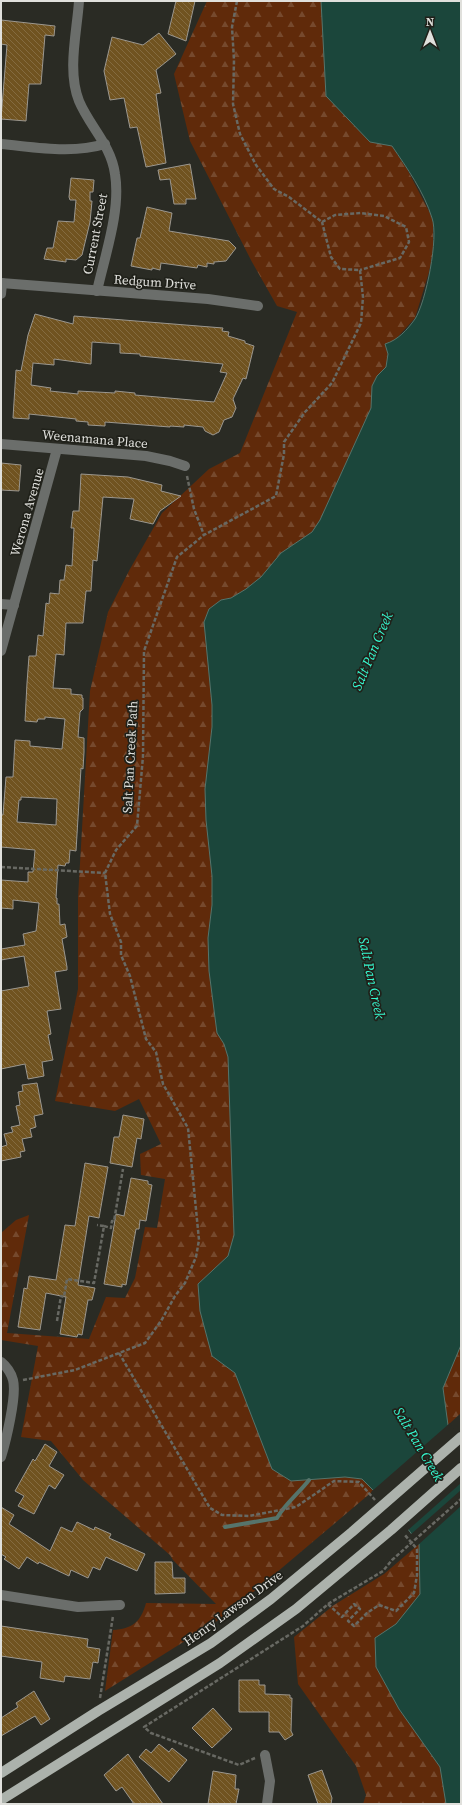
<svg xmlns="http://www.w3.org/2000/svg" width="462" height="1805" viewBox="0 0 462 1805" font-family="'Source Serif 4',serif">
<style>
.forest{fill:url(#forest-firs)}
.water{fill:#1b463b;stroke:#56746b}
.pier{fill:#2a2b24}
.lines{fill:none;stroke-linecap:round;stroke-linejoin:round}
.stream{stroke:#56746b;stroke-width:4}
.building{fill:url(#building-back-hatch);stroke:#9b978f;fill-rule:evenodd}
.path{stroke:#686963;stroke-width:2.5;stroke-dasharray:4 2;stroke-linecap:butt}
.minor{stroke:#6b6e6b;stroke-width:10}
.major{stroke:#acb2ac;stroke-width:10}
.labels{text-anchor:middle;dominant-baseline:central;stroke-width:3.5;stroke-linejoin:round;paint-order:stroke}
.street-label{font-size:13px;fill:#e0e0dc;stroke:#20211a}
.water-label{font-size:14px;font-style:italic;fill:#35f9d0;stroke:#20211a}
</style>
<defs>
<pattern id="forest-firs" width="22" height="20" patternUnits="userSpaceOnUse"><rect width="22" height="20" fill="#602a0a"/><path d="M5 1l3.5 6h-7zM16 11l3.5 6h-7z" fill="#76492d"/></pattern>
<pattern id="building-back-hatch" width="6" height="6" patternUnits="userSpaceOnUse"><rect width="6" height="6" fill="#705320"/><path d="M-1 5l2 2M0 0l6 6M5-1l2 2" fill="none" stroke="#846b40"/></pattern>
</defs>
<rect width="100%" height="100%" fill="#2a2b24"/>
<g class="forest">
<path d="M207 1H321L326 96 370 142 392 146 407 169 433 219V252L429 272 415 318 394 341 388 354 386 367 378 376 372 386 371 408 320 520 312 532 281 553 261 577 246 589 231 598 221 600 209 609 204 622 212 705V727L205 789 206 820 212 876V905L208 938 209 971 217 1033 224 1044 228 1057 234 1235 228 1256 198 1284 200 1311 212 1356 235 1373 272 1469 291 1480 345 1477 362 1479 373 1491 225 1616 105 1691 113 1630C132 1629 141 1622 146 1603L216 1604 173 1560 170 1555 83 1480 51 1441 21 1437 38 1346 1 1340V1233L16 1220 29 1215 7 1333 89 1339 106 1297 125 1298 135 1278 145 1227 157 1228 165 1179 141 1175 140 1154 161 1144 139 1099 115 1111 55 1101 78 989V898L90 691 108 612 130 569 162 513 209 469 240 453 297 312 277 306 252 262 190 141 174 74Z"/>
<path d="M461 1345V1413L448 1425 443 1388Z"/>
<path d="M419 1544 420 1594 396 1624 375 1638 376 1667 399 1709 440 1767 446 1804H363L366 1795 356 1766 298 1684 294 1637 334 1605 384 1574Z"/>
</g>
<path class="water" d="M321 1H461V1345L443 1388 448 1425 461 1443V1804H446L440 1767 399 1709 376 1667 375 1638 396 1624 420 1594 419 1544 396 1513 362 1479 345 1477 291 1481 272 1469 235 1373 212 1356 200 1311 198 1284 228 1256 234 1235 228 1057 224 1044 217 1033 209 971 208 938 212 905V876L206 820 205 789 212 727V705L204 622 209 609 221 600 231 598 246 589 261 577 281 553 312 532 320 520 371 408 372 386 377 376 386 367 388 354 385 344C398 340 407 330 415 319 426 302 439 237 432 218 424 192 407 168 392 146L370 142 326 96Z"/>
<g class="pier">
<path d="M450 1423 461 1440V1483L407 1531 394 1514 371 1492Z"/>
<path d="M461 1490V1506L418 1545 410 1535Z"/>
</g>
<g class="lines">
<path class="stream" d="M225 1527 277 1518C285 1504 299 1493 309 1480"/>
</g>
<g class="building">
<path d="M176 1H195L186 41 168 34Z"/>
<path d="M1 20 55 26 54 36 45 35 41 84H29L26 121 1 119 7 45 1 44Z"/>
<path d="M159 33 176 54 156 70 161 93 156 94 166 163 146 167 137 127 130 128 124 98 110 100 104 71 112 37 143 45Z"/>
<path d="M190 164 196 199H186V204H174L170 179 160 180 158 170Z"/>
<path d="M71 178 94 180 93 192H90V201H92L90 222 82 255 76 260 66 259V262L44 259 47 248H53L58 221 74 222 76 200H70L69 197Z"/>
<path d="M147 207 172 213 169 231 229 241 236 248 226 261 214 262V264L207 263V267L198 265 197 268 161 263 160 270 152 268V270L131 266 137 238H140Z"/>
<path d="M35 314 73 324 74 316 223 328 222 331 229 332 228 336 245 341V343L254 346 246 379 243 378 233 399 236 408 232 417 224 420 219 432 213 435 205 431 203 427 184 425V427L170 426V427L105 422V426L88 425V422L76 421V419L29 414V419L13 418 16 370 21 371 28 335ZM92 342 120 344V353L140 354V356L223 364 220 372 227 373 214 402 135 395V393L115 391V393L78 391V394L50 391 51 388 31 385 33 363 54 365V359L91 364Z"/>
<path d="M1 463 21 465 19 491 1 490Z"/>
<path d="M81 474 128 477 162 485 161 491 181 496 160 511 153 524 130 519 134 499 103 497 97 561 93 560 91 591H86L83 623H66L64 655 56 654 53 688 71 689V694L82 695V698H83V709L80 712 78 737 84 738V752L83 769 81 768 76 851 70 850 69 863H66L65 866 58 865 56 898H57V904H59L60 925 65 924 67 937 62 939 67 967V970L55 972 61 1009 47 1011 51 1034 48 1035 53 1060 42 1062 44 1076 28 1079 25 1064 1 1069V991L29 986 24 956 1 960V949L25 945 23 934 36 931 39 903 13 900V909L1 908V880L28 882V872H33L35 850 1 847V815H3L6 777H13L15 740 30 741V746L62 749 65 719 45 717V719H38L37 722 25 721 27 683 29 656H36L38 635 43 636 46 603 49 604 50 593 59 594 60 580H64L66 565 72 566 74 528H71L73 511H79ZM21 797 57 799 56 825 17 822 19 800H21Z"/>
<path d="M37 1083 43 1114 34 1116 36 1127 30 1129 32 1137 22 1139 25 1151 20 1152 21 1157 1 1161V1147L7 1145 4 1134 13 1132 11 1127 20 1125 16 1106 20 1105 18 1092 23 1091 22 1085Z"/>
<path d="M123 1115 144 1119 141 1139 137 1138 132 1167 110 1163 114 1137H119Z"/>
<path d="M85 1163 108 1167 99 1218 89 1216 78 1285 95 1288 92 1300H88L82 1335 78 1334 77 1337 60 1334 66 1297 46 1293 40 1330 18 1327 24 1288 27 1289 29 1276 56 1280 65 1225 75 1226Z"/>
<path d="M131 1178 148 1181V1184L152 1185 146 1221 140 1220 139 1229H136L126 1285 122 1284V1287L104 1284 116 1214 124 1216Z"/>
<path d="M45 1444 57 1452 49 1466 64 1475 55 1489 49 1485 34 1514 18 1506 24 1496 15 1491 33 1459 35 1461Z"/>
<path d="M1 1507 14 1515 9 1524 50 1551 61 1527 72 1532 77 1522 94 1530 95 1527 111 1534 109 1538 145 1554 137 1571 106 1557 100 1570 93 1567 88 1578 71 1570 69 1576 39 1562 38 1564 27 1557 19 1569 4 1559 6 1557 1 1554Z"/>
<path d="M155 1562H172L173 1578H185V1593L155 1594Z"/>
<path d="M1 1626 88 1639 87 1647 100 1649 98 1663 93 1662 90 1679 65 1676 64 1682 40 1678 42 1662 1 1656Z"/>
<path d="M239 1680H259V1685H265V1694L290 1695V1698H292L291 1731 293 1735 285 1740 279 1732H269V1712H239Z"/>
<path d="M34 1691 50 1719 41 1725 35 1716 1 1736V1718L18 1707 16 1703Z"/>
<path d="M213 1708 232 1729 212 1748 192 1728Z"/>
<path d="M159 1744 169 1752 172 1748 187 1760 169 1782 139 1757 146 1749 151 1753Z"/>
<path d="M128 1754 163 1804H134L122 1787 116 1791 104 1775Z"/>
<path d="M322 1770 332 1798 331 1804H318L308 1775Z"/>
<path d="M213 1771 236 1775 235 1789H239L236 1804H208Z"/>
</g>
<g class="lines">
<g class="path">
<path d="M237 1 232 27 234 60 233 104 240 134 256 165 274 189 289 197 322 222"/>
<path d="M322 222 335 215 361 213 384 216 406 227 409 242 400 258 360 270"/>
<path d="M187 476 194 509 204 535"/>
<path d="M1 867 105 873"/>
<path d="M104 1226 111 1228 112 1221H114L123 1169"/>
<path d="M57 1321 61 1296 64 1297 67 1279 94 1283 104 1226 97 1225"/>
<path d="M119 1353 210 1508 222 1515 249 1516 296 1507 334 1481 359 1482 375 1500"/>
<path d="M23 1380 75 1370 145 1343 161 1321 175 1296 185 1283 196 1257 199 1240 188 1128 163 1084 156 1052 146 1039 130 976 121 955V942L110 914 105 873 116 850 137 826 143 756 144 651 177 557 204 535 276 496 284 454V442L305 412 332 383 361 323 363 297 360 270 340 269 331 257 322 222"/>
<path d="M328 1604 342 1617 354 1604 360 1609 348 1621 354 1626 367 1613 379 1605 396 1611 414 1593 417 1575V1549L404 1534"/>
<path d="M100 1698 113 1616"/>
<path d="M255 1758 239 1765 151 1733 144 1727 303 1626 328 1604 383 1571 392 1560 461 1499"/>
</g>
<g class="minor">
<path d="M79 1C77 32 67 71 79 101 90 127 111 145 115 174 121 210 105 255 97 291"/>
<path d="M1 144C35 147 72 154 105 144"/>
<path d="M1 283 208 299 258 306"/>
<path d="M1 294 2 283"/>
<path d="M1 444 146 456 170 461 185 466"/>
<path d="M1 604 14 605"/>
<path d="M1 651 57 449"/>
<path d="M1 1362C6 1366 11 1373 13 1380 17 1395 6 1441 1 1457"/>
<path d="M1 1595 78 1607 120 1605"/>
<path d="M265 1755 270 1781 267 1804"/>
</g>
<g class="major">
<path d="M1 1773 98 1711 211 1643 271 1599 352 1532 461 1437"/>
<path d="M1 1800 220 1663 296 1609 391 1530 461 1468"/>
</g>
</g>
<g class="labels">
<g class="street-label">
<text transform="translate(95 234) rotate(-79)">Current Street</text>
<text transform="translate(155 282) rotate(4)">Redgum Drive</text>
<text transform="translate(95 439) rotate(5)">Weenamana Place</text>
<text transform="translate(27 512) rotate(-74)">Werona Avenue</text>
<text transform="translate(130 757) rotate(-87)">Salt Pan Creek Path</text>
<text transform="translate(233 1608) rotate(-36)">Henry Lawson Drive</text>
</g>
<g class="water-label">
<text transform="translate(372 651) rotate(-67)">Salt Pan Creek</text>
<text transform="translate(372 978) rotate(78)">Salt Pan Creek</text>
<text transform="translate(419 1444) rotate(59)">Salt Pan Creek</text>
</g>
</g>
<rect width="462" height="1805" fill="none" stroke="#e0e0dc" stroke-width="4"/>
<g transform="translate(430 32)" stroke="#20211a" stroke-width="3" paint-order="stroke">
<path d="M0-3L7 15L0 10L-7 15Z" fill="#e0e0dc"/>
<text y="-6" font-size="11" font-weight="bold" text-anchor="middle" fill="#e0e0dc">N</text>
</g>
</svg>
